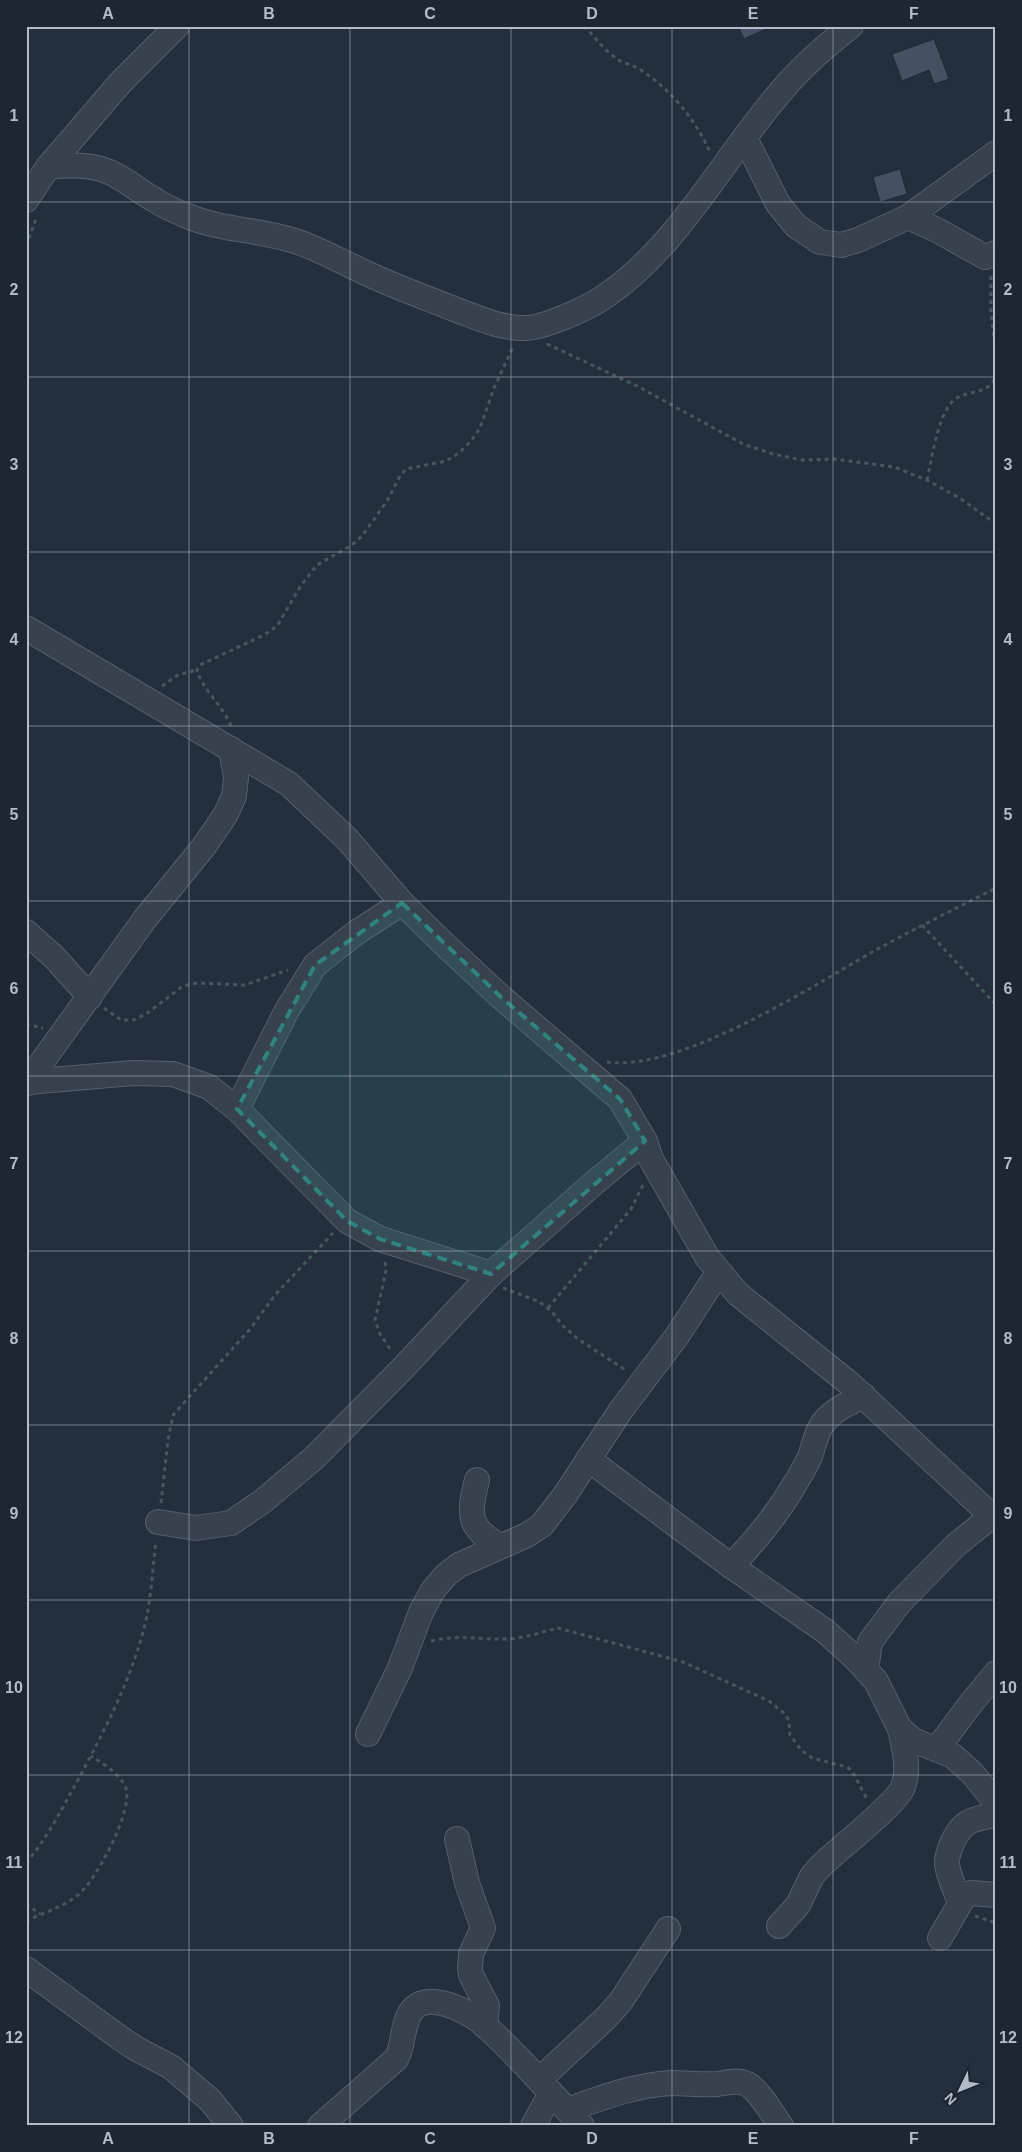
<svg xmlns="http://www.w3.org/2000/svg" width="1022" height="2152" viewBox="0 0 1022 2152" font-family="Helvetica,sans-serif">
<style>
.building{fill:#455162;stroke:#1f2835}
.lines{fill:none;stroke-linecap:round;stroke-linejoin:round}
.minor-casing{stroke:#565f6c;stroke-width:26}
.path{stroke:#44595c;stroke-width:3;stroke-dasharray:4 4;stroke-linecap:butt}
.minor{stroke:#38414e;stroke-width:24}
.marked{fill:#308480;fill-opacity:0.2;stroke:#308480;stroke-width:4;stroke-dasharray:10 6;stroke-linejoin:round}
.grid{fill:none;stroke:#b4bcc9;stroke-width:1;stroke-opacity:0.55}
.neatline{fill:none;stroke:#b4bcc9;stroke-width:2}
.grid-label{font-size:16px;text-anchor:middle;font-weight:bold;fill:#b4bcc9}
</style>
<rect width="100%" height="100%" fill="#242f3e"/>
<g class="building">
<path d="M743 26H770V27L744 39 739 28Z"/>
<path d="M934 39 949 79 934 84 929 70 902 81 892 54Z"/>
<path d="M900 169 907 194 880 202 873 177Z"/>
</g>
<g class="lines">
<g class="minor-casing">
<g id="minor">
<path d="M745 138 778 204 796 226 820 242 841 245 858 240 908 217 996 153"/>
<path d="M48 167C65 165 84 164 101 169 122 175 136 190 155 200 164 206 175 211 185 215 221 231 261 229 298 242 321 250 342 262 364 272 393 286 424 297 454 309 476 317 499 328 523 328 542 329 588 308 604 297 676 249 722 161 777 96 799 69 824 47 851 26"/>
<path d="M26 200 48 167 121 82 177 26"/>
<path d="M908 217 937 230 985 257 996 253"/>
<path d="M26 628 289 784 347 839 402 903 444 944 502 998 620 1099 645 1141 651 1159 707 1257 738 1294 850 1384 996 1520"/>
<path d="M26 932 54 957 90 997"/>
<path d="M28 1082 133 1073 173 1074 209 1087 237 1109 347 1221 380 1239 491 1274"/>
<path d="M26 1084 145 919 205 845 226 814 234 796 236 777 231 749"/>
<path d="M237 1109 286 1012 315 965 357 932 402 903"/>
<path d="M588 1459 731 1566 825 1631 854 1657 876 1681 900 1729 913 1740 953 1756 973 1774 996 1803"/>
<path d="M477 1480C468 1515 468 1528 500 1546"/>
<path d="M158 1522 196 1528 231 1523 263 1501 314 1458 404 1367 491 1274 594 1183 645 1141"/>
<path d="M731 1566C764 1532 787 1501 809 1459 814 1447 815 1434 823 1423 833 1410 849 1403 864 1396"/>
<path d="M866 1670 870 1642 899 1603 956 1545 992 1516"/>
<path d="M368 1734 400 1668 421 1612 433 1590 446 1575 459 1565 527 1535 542 1525 565 1495 621 1410 677 1336 718 1273"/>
<path d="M937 1749 972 1702 996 1673"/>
<path d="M457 1839 467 1883 483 1928 471 1954 470 1968 471 1975 487 2006 485 2026"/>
<path d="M960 1902C955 1890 949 1877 947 1865 946 1858 949 1852 951 1846 961 1821 971 1819 996 1815"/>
<path d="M779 1926 798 1905 812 1876 819 1868C836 1850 895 1806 903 1787 910 1769 904 1747 900 1729"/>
<path d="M940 1938 965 1895 971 1893 996 1895"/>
<path d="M26 1969 116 2035 135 2048 171 2067 210 2100 231 2126"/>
<path d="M539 2080 606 2018 621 2001 668 1929"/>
<path d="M567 2110C601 2098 635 2085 671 2083 687 2083 702 2085 717 2084 728 2083 737 2079 747 2084 759 2090 773 2115 781 2126"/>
<path d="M320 2126 396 2059C405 2044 401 2023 413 2009 429 1992 462 2009 477 2019 494 2032 509 2049 524 2064 543 2085 563 2105 582 2126"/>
<path d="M533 2126 551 2093"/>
</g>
</g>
<g class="path">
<path d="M584 26C595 37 604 50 617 59 624 64 634 65 641 70 671 90 695 119 710 152"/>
<path d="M26 246 37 216"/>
<path d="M991 276V312L996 357"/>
<path d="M547 344 637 386 743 444 773 454 802 460 834 459 894 467 927 480 961 499 996 524"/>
<path d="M927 480C932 458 937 420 951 403 963 388 993 397 996 373"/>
<path d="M162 686 178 675 197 670"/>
<path d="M231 726C223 706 202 689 197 670L200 665 264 635 277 626 300 587 317 565 352 545 362 536 387 501 400 476 406 469 446 461 459 453 471 441 480 428 494 388 513 347"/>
<path d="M922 925 996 1005"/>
<path d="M104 1008 121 1020H134L146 1014 183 986 197 983 245 985 288 970"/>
<path d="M26 1024 43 1028"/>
<path d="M607 1062C680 1072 811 987 874 951 914 929 955 909 996 888"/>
<path d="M385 1262 386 1271 375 1320 380 1334 392 1352"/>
<path d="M503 1288 540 1302 553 1313 562 1325 578 1339 627 1371"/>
<path d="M548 1308 631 1209 643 1185"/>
<path d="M161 1503 168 1440 173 1415 251 1328 275 1295 333 1233"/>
<path d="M431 1641C461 1634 480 1640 508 1639 525 1638 542 1632 558 1628L683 1662 769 1701 785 1714 789 1721 790 1735 801 1750 812 1758 847 1767 852 1771 867 1799"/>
<path d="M26 1863C45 1841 59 1814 73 1789 99 1741 126 1691 141 1639 151 1608 152 1573 156 1541"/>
<path d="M26 1904 40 1914"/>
<path d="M975 1916 996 1923"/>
<path d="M26 1921C43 1913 63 1907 78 1895 95 1882 136 1807 125 1786 118 1772 103 1764 91 1756"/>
</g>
<use href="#minor" class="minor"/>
</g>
<path class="marked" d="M402 903 502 998 620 1099 645 1141 491 1274 380 1239 347 1221 237 1109 315 965Z"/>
<path class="grid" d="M189 26V2126M350 26V2126M511 26V2126M672 26V2126M833 26V2126M26 202H996M26 377H996M26 552H996M26 726H996M26 901H996M26 1076H996M26 1251H996M26 1425H996M26 1600H996M26 1775H996M26 1950H996"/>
<rect width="1022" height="2152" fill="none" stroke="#1d2633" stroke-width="55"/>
<g transform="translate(960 2090) rotate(227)" stroke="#1d2633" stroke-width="4" paint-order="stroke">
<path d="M0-4L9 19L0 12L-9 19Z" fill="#b4bcc9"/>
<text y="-8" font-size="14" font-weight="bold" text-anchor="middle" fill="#b4bcc9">N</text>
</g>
<rect x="28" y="28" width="966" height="2096" class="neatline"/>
<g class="grid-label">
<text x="108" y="19">A</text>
<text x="269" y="19">B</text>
<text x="430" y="19">C</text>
<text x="592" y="19">D</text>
<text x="753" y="19">E</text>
<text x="914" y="19">F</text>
<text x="14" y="121">1</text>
<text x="1008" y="121">1</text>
<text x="14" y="295">2</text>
<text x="1008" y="295">2</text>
<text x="14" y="470">3</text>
<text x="1008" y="470">3</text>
<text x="14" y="645">4</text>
<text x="1008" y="645">4</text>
<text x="14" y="820">5</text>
<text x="1008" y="820">5</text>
<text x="14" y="994">6</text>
<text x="1008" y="994">6</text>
<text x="14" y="1169">7</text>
<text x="1008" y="1169">7</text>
<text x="14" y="1344">8</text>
<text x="1008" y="1344">8</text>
<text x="14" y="1519">9</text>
<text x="1008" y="1519">9</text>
<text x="14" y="1693">10</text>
<text x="1008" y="1693">10</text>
<text x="14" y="1868">11</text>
<text x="1008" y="1868">11</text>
<text x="14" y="2043">12</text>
<text x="1008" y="2043">12</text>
<text x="108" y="2144">A</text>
<text x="269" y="2144">B</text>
<text x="430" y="2144">C</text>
<text x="592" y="2144">D</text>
<text x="753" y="2144">E</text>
<text x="914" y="2144">F</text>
</g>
</svg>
